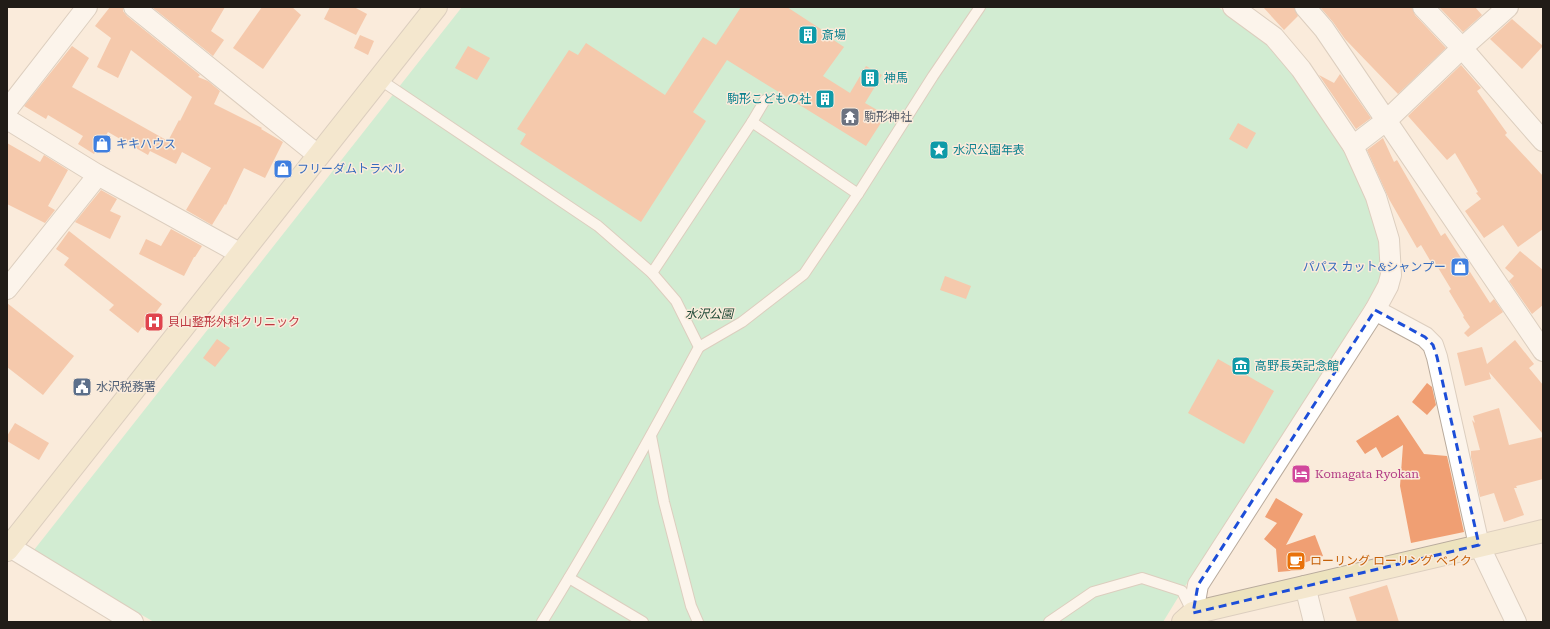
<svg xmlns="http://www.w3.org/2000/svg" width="1550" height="629" viewBox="0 0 1550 629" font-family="'Roboto Serif','Noto Sans JP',serif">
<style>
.green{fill:#a2edc8}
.building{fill:#f09f73}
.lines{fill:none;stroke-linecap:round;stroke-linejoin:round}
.lane-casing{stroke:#b9ab9d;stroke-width:12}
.street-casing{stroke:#b9ab9d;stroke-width:22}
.secondary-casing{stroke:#b9ab9d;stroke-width:24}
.lane{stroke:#fff;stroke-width:10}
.street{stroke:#fff;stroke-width:20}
.secondary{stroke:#ede3be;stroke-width:22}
.marked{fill:none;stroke:#1d4ed8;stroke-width:3;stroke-dasharray:8 5;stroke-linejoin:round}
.labels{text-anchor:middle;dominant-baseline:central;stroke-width:3;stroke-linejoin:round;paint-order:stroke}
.culture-label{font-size:12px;fill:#0d838f;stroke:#faebdb;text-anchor:start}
.worship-label{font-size:12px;fill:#5b616d;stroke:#faebdb;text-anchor:start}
.shop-label{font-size:12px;fill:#366cbe;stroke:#faebdb;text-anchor:start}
.park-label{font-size:12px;font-style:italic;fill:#1d4835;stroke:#faebdb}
.health-label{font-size:12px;fill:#be3a42;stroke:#faebdb;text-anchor:start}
.service-label{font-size:12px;fill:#4e5e75;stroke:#faebdb;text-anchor:start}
.hotel-label{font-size:12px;fill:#b23c85;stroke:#faebdb;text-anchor:start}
.food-label{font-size:12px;fill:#c56008;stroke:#faebdb;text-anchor:start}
</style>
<rect width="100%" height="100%" fill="#faebdb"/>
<path class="green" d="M462 7H1218L1271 45 1303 90 1345 151 1370 207 1383 245V267L1378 284 1341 345 1182 591 1163 622H154L43 558 34 550Z"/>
<g class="building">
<path d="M110 7H123V11L127 16 200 75 198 77 208 81 220 91 214 104 262 128 261 129 283 142 265 178 244 168 226 205 225 204 212 225 186 210 211 168 182 152 176 164 150 151 148 155 108 132 94 154 78 144 83 136 48 115 46 119 24 106 72 46 89 58 72 87 168 141 179 120 180 121 192 97 131 50 118 78 97 67 111 38 95 26Z"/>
<path d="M152 7H225L211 31 224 40 213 56Z"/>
<path d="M262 7H292L301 15 263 69 233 48Z"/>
<path d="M330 7H354L367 14 356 35 324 19Z"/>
<path d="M741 7H787L833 37 832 39 844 47 823 76 850 93 866 66 882 75 865 103 886 115 866 146 727 60 693 112 706 121 641 222 520 144 526 134 517 129 569 50 578 55 586 43 665 95 703 37 716 45Z"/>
<path d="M1263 7H1294L1298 16 1284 30Z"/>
<path d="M1320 7H1412L1415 15 1446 48 1398 94 1345 39 1333 22Z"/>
<path d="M1439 7H1475L1482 15 1463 32Z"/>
<path d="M1512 19 1543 46 1522 69 1490 39Z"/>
<path d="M360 35 374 41 368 55 354 48Z"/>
<path d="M468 46 490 58 477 80 455 68Z"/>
<path d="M1461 65 1481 88 1477 91 1507 133 1505 135 1543 176V229L1518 247 1503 225 1484 238 1465 211 1481 199 1476 193 1478 192 1455 153 1447 160 1408 116Z"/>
<path d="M1340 74 1371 118 1356 129 1319 75 1334 83Z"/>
<path d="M1238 123 1256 133 1247 149 1229 139Z"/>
<path d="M1383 138 1394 162 1397 160 1441 236 1445 233 1490 303 1494 299 1503 312 1468 337 1464 333 1470 327 1463 317 1464 316 1449 291 1451 289 1434 261 1431 262 1421 245 1417 248 1389 199 1367 150Z"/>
<path d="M7 143 40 162 44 155 68 170 48 206 55 210 45 223 7 204Z"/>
<path d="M101 190 117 199 110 211 121 216 110 239 75 222Z"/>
<path d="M171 229 202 246 195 257H194L184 276 139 254 146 239 161 246Z"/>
<path d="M69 231 162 304 144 328 142 327 138 333 109 310 114 305 64 265 69 258 56 249Z"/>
<path d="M1520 251 1543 270V305L1532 314 1509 281 1514 276 1505 268Z"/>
<path d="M945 276 971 286 966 299 940 290Z"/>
<path d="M7 303 74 356 43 395 7 367Z"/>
<path d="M217 339 230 348 215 367 203 358Z"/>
<path d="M1515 340 1534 364 1529 368 1543 385V434L1489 372 1491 379 1465 386 1457 353 1482 347 1487 364Z"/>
<path d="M1218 359 1274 391 1244 444 1188 413Z"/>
<path d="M1427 383 1432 387 1436 405 1427 415 1412 402Z"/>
<path d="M1499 408 1509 445 1543 437V479L1516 486 1517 488H1514L1524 515 1504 522 1494 493 1480 497 1471 457V451L1480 450 1472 420 1475 423 1473 416Z"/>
<path d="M1398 415 1424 454 1447 456 1464 532 1411 543 1400 486 1403 445 1382 458 1376 447 1365 454 1356 441Z"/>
<path d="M15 423 49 443 39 460 7 441V436Z"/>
<path d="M1276 498 1303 514 1286 545 1315 535 1323 556 1301 564 1302 570 1278 572 1276 549 1264 539 1277 523 1265 517Z"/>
<path d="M1387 585 1399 622H1357L1349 597Z"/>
</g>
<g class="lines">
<g class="lane-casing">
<g id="lane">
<path d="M379 79 598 226 652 273 676 301 699 347C649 440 598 532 542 622"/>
<path d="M752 122 765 100"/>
<path d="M652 273 752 122 858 194 933 76 980 7"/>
<path d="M699 347 742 322 804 274 858 194"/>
<path d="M651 436 664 502 691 606 698 622"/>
<path d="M569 578 643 622"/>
<path d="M1049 622 1093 592 1142 578 1182 591 1191 609"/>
</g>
</g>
<g class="street-casing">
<g id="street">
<path d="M134 7 319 156"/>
<path d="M1305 7 1324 29 1543 351"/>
<path d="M1423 7 1462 48 1543 141"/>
<path d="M7 110 87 7"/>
<path d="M7 119 98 175 241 254"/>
<path d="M1353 146 1387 120 1462 48 1508 7"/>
<path d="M7 289 98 175"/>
<path d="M1375 310 1425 337 1433 345 1437 357 1479 545 1516 622"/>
<path d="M10 547 133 622"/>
<path d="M1305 586 1314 622"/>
<path d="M1193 613 1198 585 1375 310 1388 286 1391 275 1389 240 1376 197 1353 146 1301 69 1274 37 1233 7"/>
</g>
</g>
<g class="secondary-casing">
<g id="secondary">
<path d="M7 550 436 7"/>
<path d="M1183 622 1193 613 1543 531"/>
</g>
</g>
<use href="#lane" class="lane"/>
<use href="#street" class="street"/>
<use href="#secondary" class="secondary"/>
</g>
<path d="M0 0H1550V629H0ZM1375 310 1425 337 1433 345 1437 357 1479 545 1193 613 1198 585Z" fill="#faebdb" fill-opacity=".55" fill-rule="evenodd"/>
<path class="marked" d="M1375 310 1425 337 1433 345 1437 357 1479 545 1193 613 1198 585Z"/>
<defs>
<g id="building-square" transform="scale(1)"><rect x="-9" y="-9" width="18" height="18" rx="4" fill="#0f9aa8" stroke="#faebdb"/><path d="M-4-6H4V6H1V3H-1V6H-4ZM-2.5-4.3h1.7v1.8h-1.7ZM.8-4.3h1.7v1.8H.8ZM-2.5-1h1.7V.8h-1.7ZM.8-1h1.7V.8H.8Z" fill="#fff"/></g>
<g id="temple-square" transform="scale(1)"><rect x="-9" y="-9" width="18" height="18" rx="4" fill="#6b7280" stroke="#faebdb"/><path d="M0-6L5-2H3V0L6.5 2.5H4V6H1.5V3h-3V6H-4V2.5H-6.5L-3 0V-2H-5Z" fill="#fff"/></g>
<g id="shop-square" transform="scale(1)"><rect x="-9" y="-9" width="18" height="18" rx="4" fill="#3f7fe0" stroke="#faebdb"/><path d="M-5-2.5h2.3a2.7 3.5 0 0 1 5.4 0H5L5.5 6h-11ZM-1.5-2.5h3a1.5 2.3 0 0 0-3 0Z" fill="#fff"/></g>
<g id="sight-square" transform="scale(1)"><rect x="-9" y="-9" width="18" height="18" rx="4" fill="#0f9aa8" stroke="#faebdb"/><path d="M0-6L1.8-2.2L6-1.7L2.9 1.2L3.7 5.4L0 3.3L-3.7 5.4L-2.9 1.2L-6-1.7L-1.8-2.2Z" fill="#fff"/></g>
<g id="hospital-square" transform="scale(1)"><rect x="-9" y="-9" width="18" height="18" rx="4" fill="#e0444e" stroke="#faebdb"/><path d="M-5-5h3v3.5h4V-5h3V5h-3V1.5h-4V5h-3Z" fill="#fff"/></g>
<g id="museum-square" transform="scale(1)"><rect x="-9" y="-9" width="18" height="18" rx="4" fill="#0f9aa8" stroke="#faebdb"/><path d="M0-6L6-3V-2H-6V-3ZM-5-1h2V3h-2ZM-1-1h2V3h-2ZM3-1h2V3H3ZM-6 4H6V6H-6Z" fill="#fff"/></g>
<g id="civic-square" transform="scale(1)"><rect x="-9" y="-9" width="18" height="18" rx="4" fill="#5c6f8a" stroke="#faebdb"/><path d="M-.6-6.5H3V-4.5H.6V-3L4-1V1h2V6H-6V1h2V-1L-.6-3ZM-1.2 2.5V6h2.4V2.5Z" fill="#fff"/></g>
<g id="hotel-square" transform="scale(1)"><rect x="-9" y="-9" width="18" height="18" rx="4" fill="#d1479c" stroke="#faebdb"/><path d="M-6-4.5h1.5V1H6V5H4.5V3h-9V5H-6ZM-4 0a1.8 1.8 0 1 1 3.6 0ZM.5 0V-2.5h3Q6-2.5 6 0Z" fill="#fff"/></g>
<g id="cafe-square" transform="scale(1)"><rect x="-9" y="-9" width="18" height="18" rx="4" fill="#e8710a" stroke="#faebdb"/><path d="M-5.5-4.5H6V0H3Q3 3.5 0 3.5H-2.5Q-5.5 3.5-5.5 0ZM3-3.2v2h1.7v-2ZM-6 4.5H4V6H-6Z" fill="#fff"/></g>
</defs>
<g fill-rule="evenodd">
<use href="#building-square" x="808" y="35"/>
<use href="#building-square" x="870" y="78"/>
<use href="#building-square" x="825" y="99"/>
<use href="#temple-square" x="850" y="117"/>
<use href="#shop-square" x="102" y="144"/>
<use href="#sight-square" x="939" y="150"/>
<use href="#shop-square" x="283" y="169"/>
<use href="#shop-square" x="1460" y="267"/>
<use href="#hospital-square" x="154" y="322"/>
<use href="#museum-square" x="1241" y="366"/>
<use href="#civic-square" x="82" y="387"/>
<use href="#hotel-square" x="1301" y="474"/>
<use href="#cafe-square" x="1296" y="561"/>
</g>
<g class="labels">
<g class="culture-label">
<text x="822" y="35">斎場</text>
<text x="884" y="78">神馬</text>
<text x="811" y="99" text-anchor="end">駒形こどもの社</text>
<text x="953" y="150">水沢公園年表</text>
<text x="1255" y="366">高野長英記念館</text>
</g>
<g class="worship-label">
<text x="864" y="117">駒形神社</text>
</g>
<g class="shop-label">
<text x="116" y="144">キキハウス</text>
<text x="297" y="169">フリーダムトラベル</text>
<text x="1446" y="267" text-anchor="end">パパス カット&amp;シャンプー</text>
</g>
<g class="park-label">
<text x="709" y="314">水沢公園</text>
</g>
<g class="health-label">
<text x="168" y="322">貝山整形外科クリニック</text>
</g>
<g class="service-label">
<text x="96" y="387">水沢税務署</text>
</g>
<g class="hotel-label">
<text x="1315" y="474">Komagata Ryokan</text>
</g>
<g class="food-label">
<text x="1310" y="561">ローリング ローリング ベイク</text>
</g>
</g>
<rect width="1550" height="629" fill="none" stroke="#211c17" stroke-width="16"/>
</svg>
